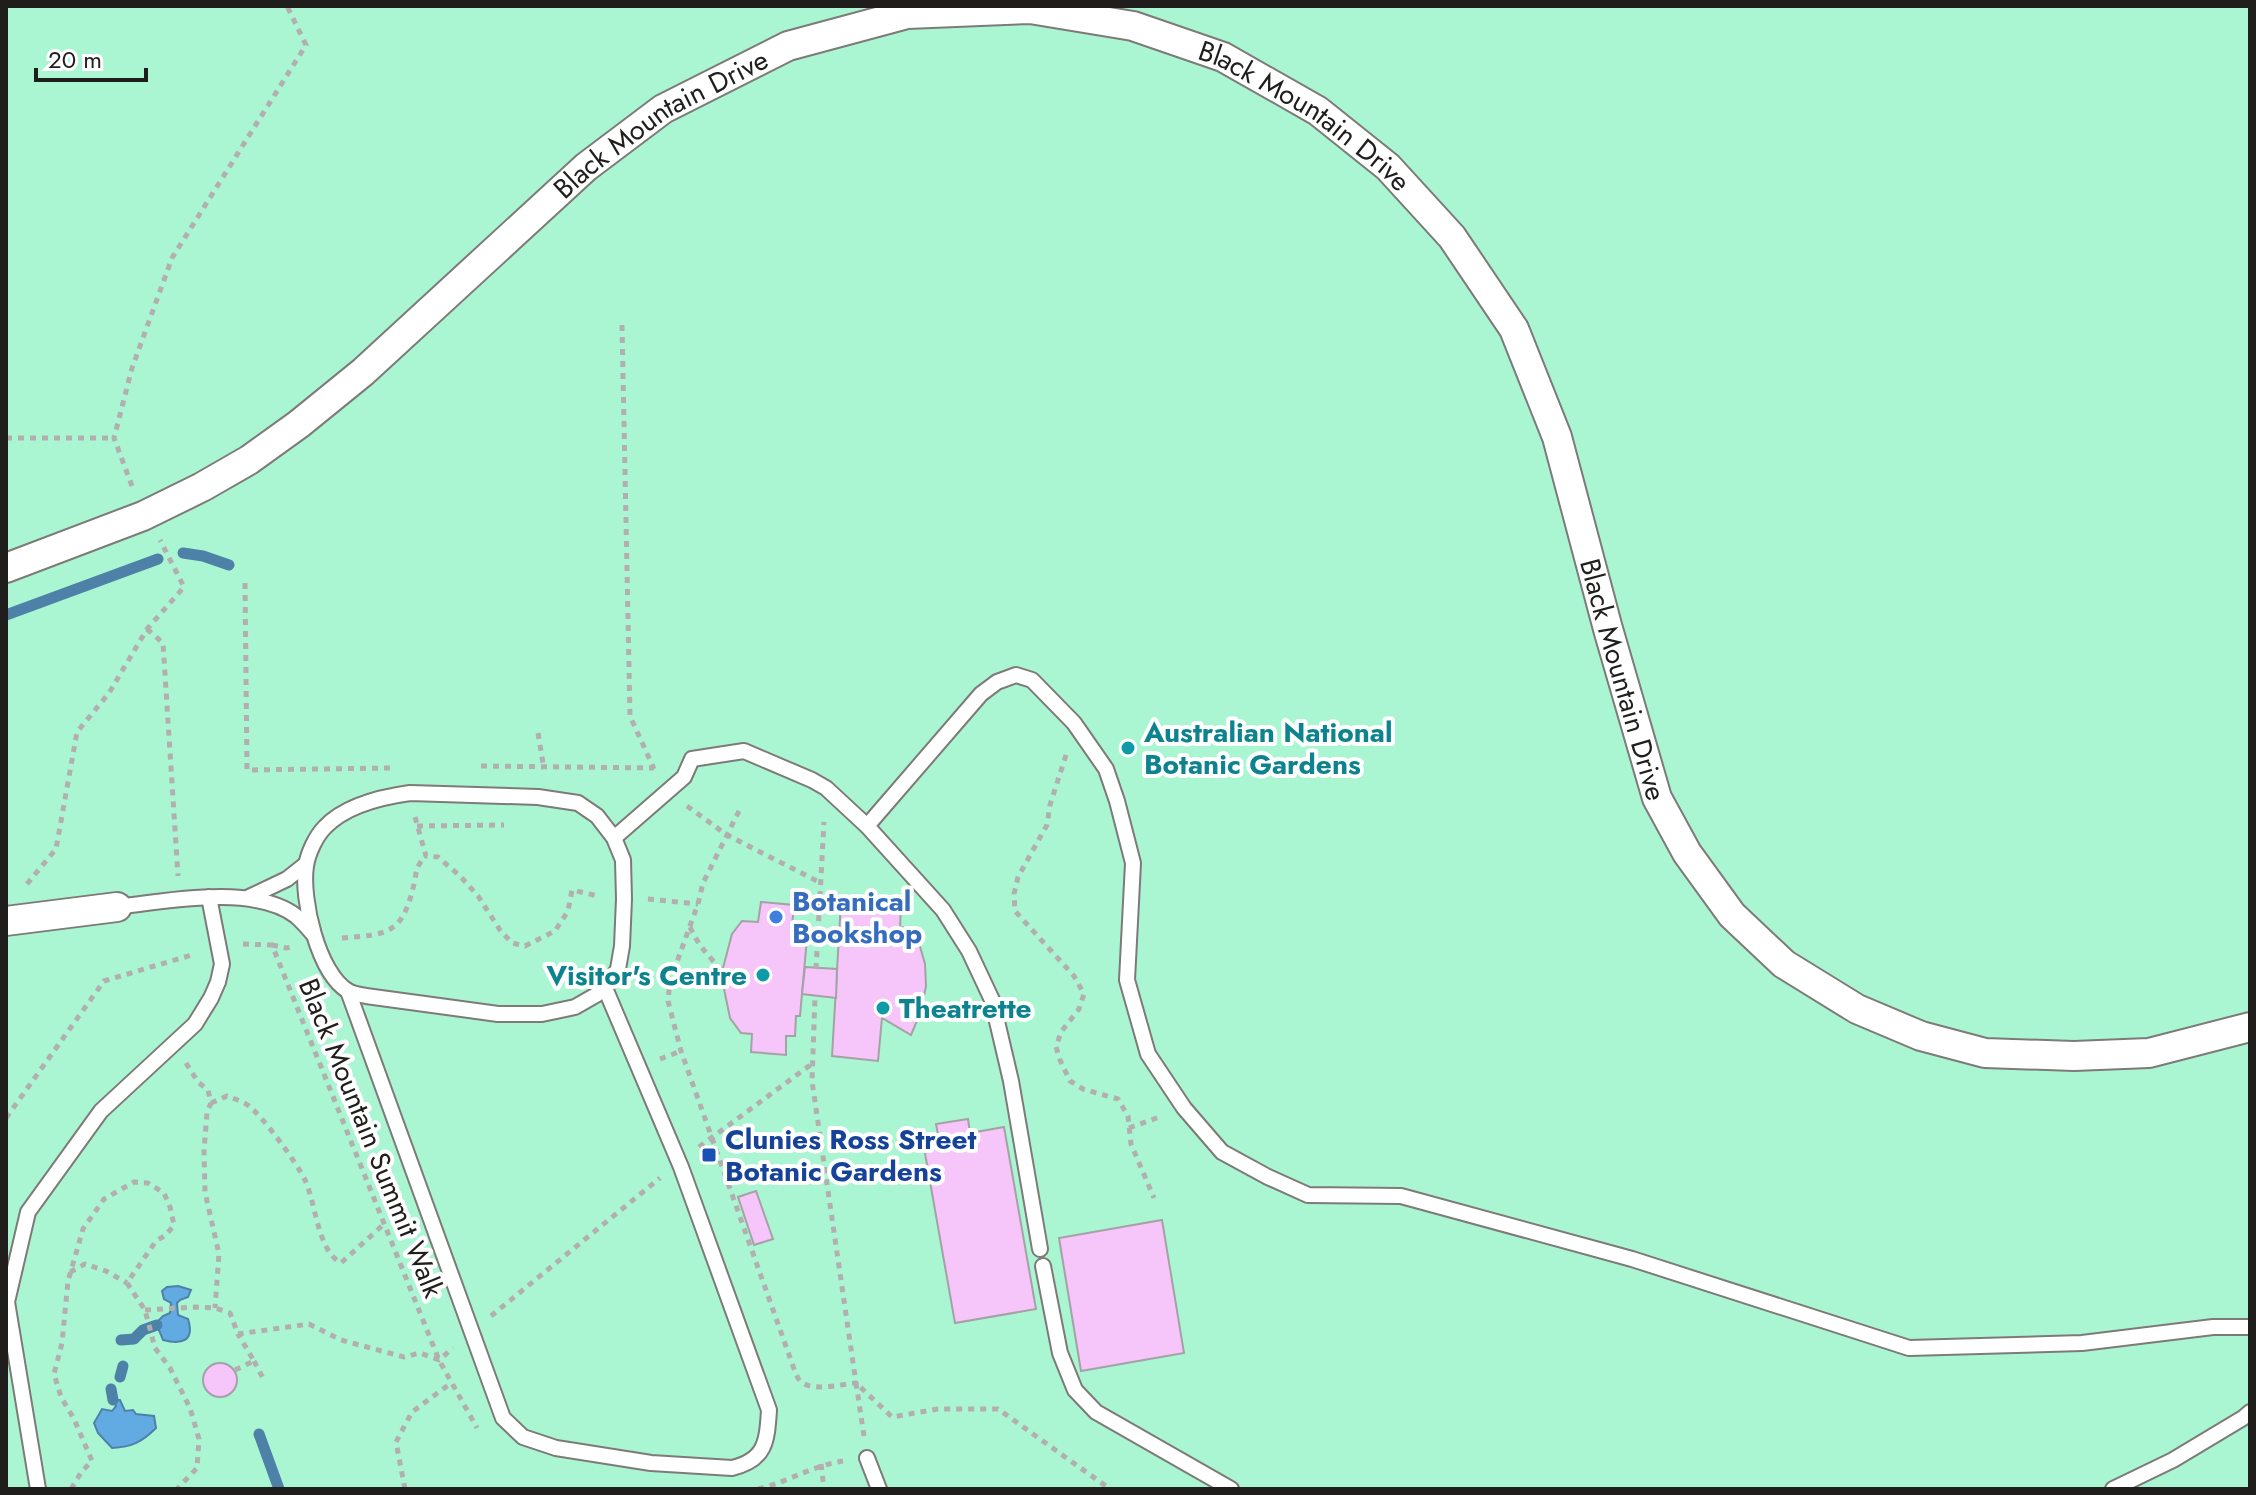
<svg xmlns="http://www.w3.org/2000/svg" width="2256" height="1495" viewBox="0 0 2256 1495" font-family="Jost,sans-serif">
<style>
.green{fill:#aaf6d3}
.water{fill:#62abe2;stroke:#4e81a7;stroke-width:2}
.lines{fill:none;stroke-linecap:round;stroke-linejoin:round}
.stream{stroke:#4e81a7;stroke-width:11}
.building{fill:#f6c5f9;stroke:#a5a2a5;stroke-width:2}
.lane-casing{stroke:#7d7a78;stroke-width:18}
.street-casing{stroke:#7d7a78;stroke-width:32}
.path{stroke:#b2afae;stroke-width:5;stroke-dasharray:6 6;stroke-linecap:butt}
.lane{stroke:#fff;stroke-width:14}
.street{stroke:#fff;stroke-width:28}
.culture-dot{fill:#0f9aa8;stroke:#fff;stroke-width:3}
.shop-dot{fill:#3f7fe0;stroke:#fff;stroke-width:3}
.transit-dot{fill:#1a4fb4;stroke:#fff;stroke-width:3}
.labels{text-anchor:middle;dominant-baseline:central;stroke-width:8;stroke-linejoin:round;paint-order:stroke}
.street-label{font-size:28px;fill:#1f1e1d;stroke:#fff}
.culture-label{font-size:28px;font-weight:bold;fill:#0d838f;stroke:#fff;text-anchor:start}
.shop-label{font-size:28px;font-weight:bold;fill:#366cbe;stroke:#fff;text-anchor:start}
.transit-label{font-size:28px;font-weight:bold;fill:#164399;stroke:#fff;text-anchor:start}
</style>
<rect width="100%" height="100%" fill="#faf7f5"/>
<rect class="green" x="6" y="6" width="2244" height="1483"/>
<g class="water">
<path d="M178 1286 191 1290 188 1297 180 1300 177 1303 178 1315 188 1319C195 1341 182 1345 163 1340L156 1323 163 1316 170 1313 171 1303 164 1299 162 1291 167 1287Z"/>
<path d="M113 1400H120L125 1411 133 1410 136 1414 154 1416 156 1428C142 1442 132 1447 112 1448L98 1433 94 1423 102 1409 112 1411 116 1406Z"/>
</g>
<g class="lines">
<g class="stream">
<path d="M183 553 203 556 229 565"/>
<path d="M6 615 158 559"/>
<path d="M121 1340 134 1339 143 1330 157 1325"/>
<path d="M120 1377 123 1366"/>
<path d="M111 1389 113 1400"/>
<path d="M259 1434 279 1489"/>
</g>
</g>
<g class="building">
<path d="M761 902 794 905 792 926 808 927 800 1016H796L795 1036H786V1055L751 1052 752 1034 741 1033 730 1018 722 979 723 968 732 934 742 921 758 922Z"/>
<path d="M841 902 901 904 900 927 913 928 919 943 925 964 926 986 921 1011 911 1035 882 1018 878 1061 832 1056Z"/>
<path d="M805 967 837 969 836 998 802 994Z"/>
<path d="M968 1119 970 1133 1004 1127 1036 1309 955 1323 923 1142 939 1140 936 1124Z"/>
<path d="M756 1191 773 1239 754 1245 738 1197Z"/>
<path d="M1162 1220 1184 1353 1081 1371 1059 1238Z"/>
<circle cx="220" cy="1380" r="17"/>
</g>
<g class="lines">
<g class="lane-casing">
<g id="lane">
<path d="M410 793 538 797 578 803 597 816 614 838 623 860 624 899 622 946 618 969 609 983 596 995 575 1007 542 1014H498L366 996C361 995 353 994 348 991 318 973 301 899 306 866 308 853 316 836 325 827 346 805 381 797 410 793Z"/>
<path d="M867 826 981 694 997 682 1016 675 1032 680 1074 723 1106 769 1117 801 1133 863 1127 980 1148 1054 1184 1108 1222 1152 1268 1177 1308 1195 1401 1196 1632 1259 1909 1348 2082 1343 2213 1327H2250"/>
<path d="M614 838 684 777 692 759 744 751 812 780 826 788 867 826 943 910 969 951 992 1000 1011 1081 1040 1249"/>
<path d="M247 898 287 879 306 864"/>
<path d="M117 907C167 901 254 884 296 916 302 921 308 928 313 934"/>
<path d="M348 991 503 1418 523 1437 556 1448 651 1463 732 1468C766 1460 767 1441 769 1410L681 1167 605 988"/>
<path d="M1043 1266 1060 1353 1075 1390 1096 1412 1231 1489"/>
<path d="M867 1458 879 1489"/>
<path d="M38 1489 7 1302 28 1212 101 1111 195 1024 211 998 218 982 222 964 209 897"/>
<path d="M2113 1489 2173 1460 2243 1418 2250 1412"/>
</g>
</g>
<g class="street-casing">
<g id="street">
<path id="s1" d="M6 568 143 516 202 487 249 460 299 424 363 372 586 167 663 109 788 46 907 14 1030 9 1133 26 1223 57 1318 111 1388 167 1452 237 1514 329 1557 437 1608 629 1657 798 1687 853 1732 915 1784 964 1857 1009 1921 1036 1985 1053 2074 1056 2149 1053 2250 1027"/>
<path d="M6 921 117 907"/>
</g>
</g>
<g class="path">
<path d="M622 325 630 716 654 769"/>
<path d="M6 438H114"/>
<path d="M132 486 114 438 132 368 172 258 306 45 287 6"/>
<path d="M245 583 247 770 391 768"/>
<path d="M147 629 163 643 178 876"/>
<path d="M538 733 544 769"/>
<path d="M1066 755 1050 805 1047 825 1018 877 1014 894 1015 911 1074 976 1084 994 1079 1009 1061 1032 1056 1047 1060 1060 1070 1081 1083 1089 1118 1099 1128 1116 1131 1144 1154 1198"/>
<path d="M481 766 654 768"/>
<path d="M687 806 727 835 821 883"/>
<path d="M739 811 703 883 698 904 670 981 668 1001 681 1051 788 1352C791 1360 794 1370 798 1378 808 1394 840 1384 856 1383L812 1081 815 996"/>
<path d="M415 817 426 856 438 857 460 876 478 896 500 930 512 943 525 946 555 931 568 911 572 890 598 896"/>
<path d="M417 826 504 825"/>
<path d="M27 884 56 849 77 732 109 693 147 629 184 587 160 540"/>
<path d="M648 899 698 904"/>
<path d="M690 927C698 945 709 957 723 971"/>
<path d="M342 938C389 934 402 935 414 884 417 871 415 867 426 856"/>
<path d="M243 944 272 945 439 1360 477 1428"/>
<path d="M272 945 287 948 293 946"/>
<path d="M816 969 824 822"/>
<path d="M660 1059 681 1051"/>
<path d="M186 1063 198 1082 208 1090 211 1103 207 1112 204 1151 205 1192 219 1254 215 1308"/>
<path d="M211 1103 227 1096C234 1099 243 1101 249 1106 263 1117 297 1163 305 1180 316 1203 317 1250 341 1263L384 1224"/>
<path d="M6 1118 104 981 195 954"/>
<path d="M1129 1128 1162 1116"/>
<path d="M699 1147 813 1063"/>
<path d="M70 1272 85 1264 106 1271 127 1283"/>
<path d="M145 1310 196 1307 215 1308 230 1313 238 1334 309 1324 341 1340 404 1357 420 1353 439 1360 453 1348"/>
<path d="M491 1316 660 1178"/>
<path d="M254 1361 265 1382"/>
<path d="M235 1370 254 1361 238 1334"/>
<path d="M864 1436 856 1383 892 1417 938 1409H998L1110 1489"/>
<path d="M821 1464 824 1489"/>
<path d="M71 1489 82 1471 92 1461 74 1419 61 1397 54 1374 62 1343 68 1281 83 1229 104 1199 134 1182 148 1183 164 1193 170 1207 174 1225 166 1235 156 1241 127 1283 145 1310 155 1348 170 1368 190 1408 199 1439 197 1468 177 1489"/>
<path d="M405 1489 396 1442 412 1412 451 1383"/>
<path d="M758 1489C788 1482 811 1466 843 1461"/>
</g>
<use href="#lane" class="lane"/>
<use href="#street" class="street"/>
</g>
<g class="culture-dot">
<circle cx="1128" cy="748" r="8"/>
<circle cx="763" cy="975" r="8"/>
<circle cx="883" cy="1008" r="8"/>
</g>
<circle class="shop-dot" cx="776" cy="917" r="8"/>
<rect class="transit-dot" x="701" y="1147" width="16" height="16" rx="4"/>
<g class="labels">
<g class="street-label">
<text stroke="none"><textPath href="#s1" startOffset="1496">Black Mountain Drive</textPath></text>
<text stroke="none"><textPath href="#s1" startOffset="800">Black Mountain Drive</textPath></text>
<text stroke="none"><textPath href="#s1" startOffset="2168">Black Mountain Drive</textPath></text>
<text transform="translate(371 1138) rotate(68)">Black Mountain Summit Walk</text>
</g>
<g class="culture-label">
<text x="1144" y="732">Australian National<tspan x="1144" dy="32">Botanic Gardens</tspan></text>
<text x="747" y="975" text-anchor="end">Visitor's Centre</text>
<text x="899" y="1008">Theatrette</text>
</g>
<g class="shop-label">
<text x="792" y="901">Botanical<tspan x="792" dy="32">Bookshop</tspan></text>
</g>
<g class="transit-label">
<text x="725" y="1139">Clunies Ross Street<tspan x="725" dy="32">Botanic Gardens</tspan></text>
</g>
</g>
<rect width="2256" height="1495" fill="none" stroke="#1f1e1d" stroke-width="16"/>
<path d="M36 68v12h110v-12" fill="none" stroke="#1f1e1d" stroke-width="4"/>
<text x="48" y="68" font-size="24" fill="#1f1e1d" stroke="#ffffff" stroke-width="6" paint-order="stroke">20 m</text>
</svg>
